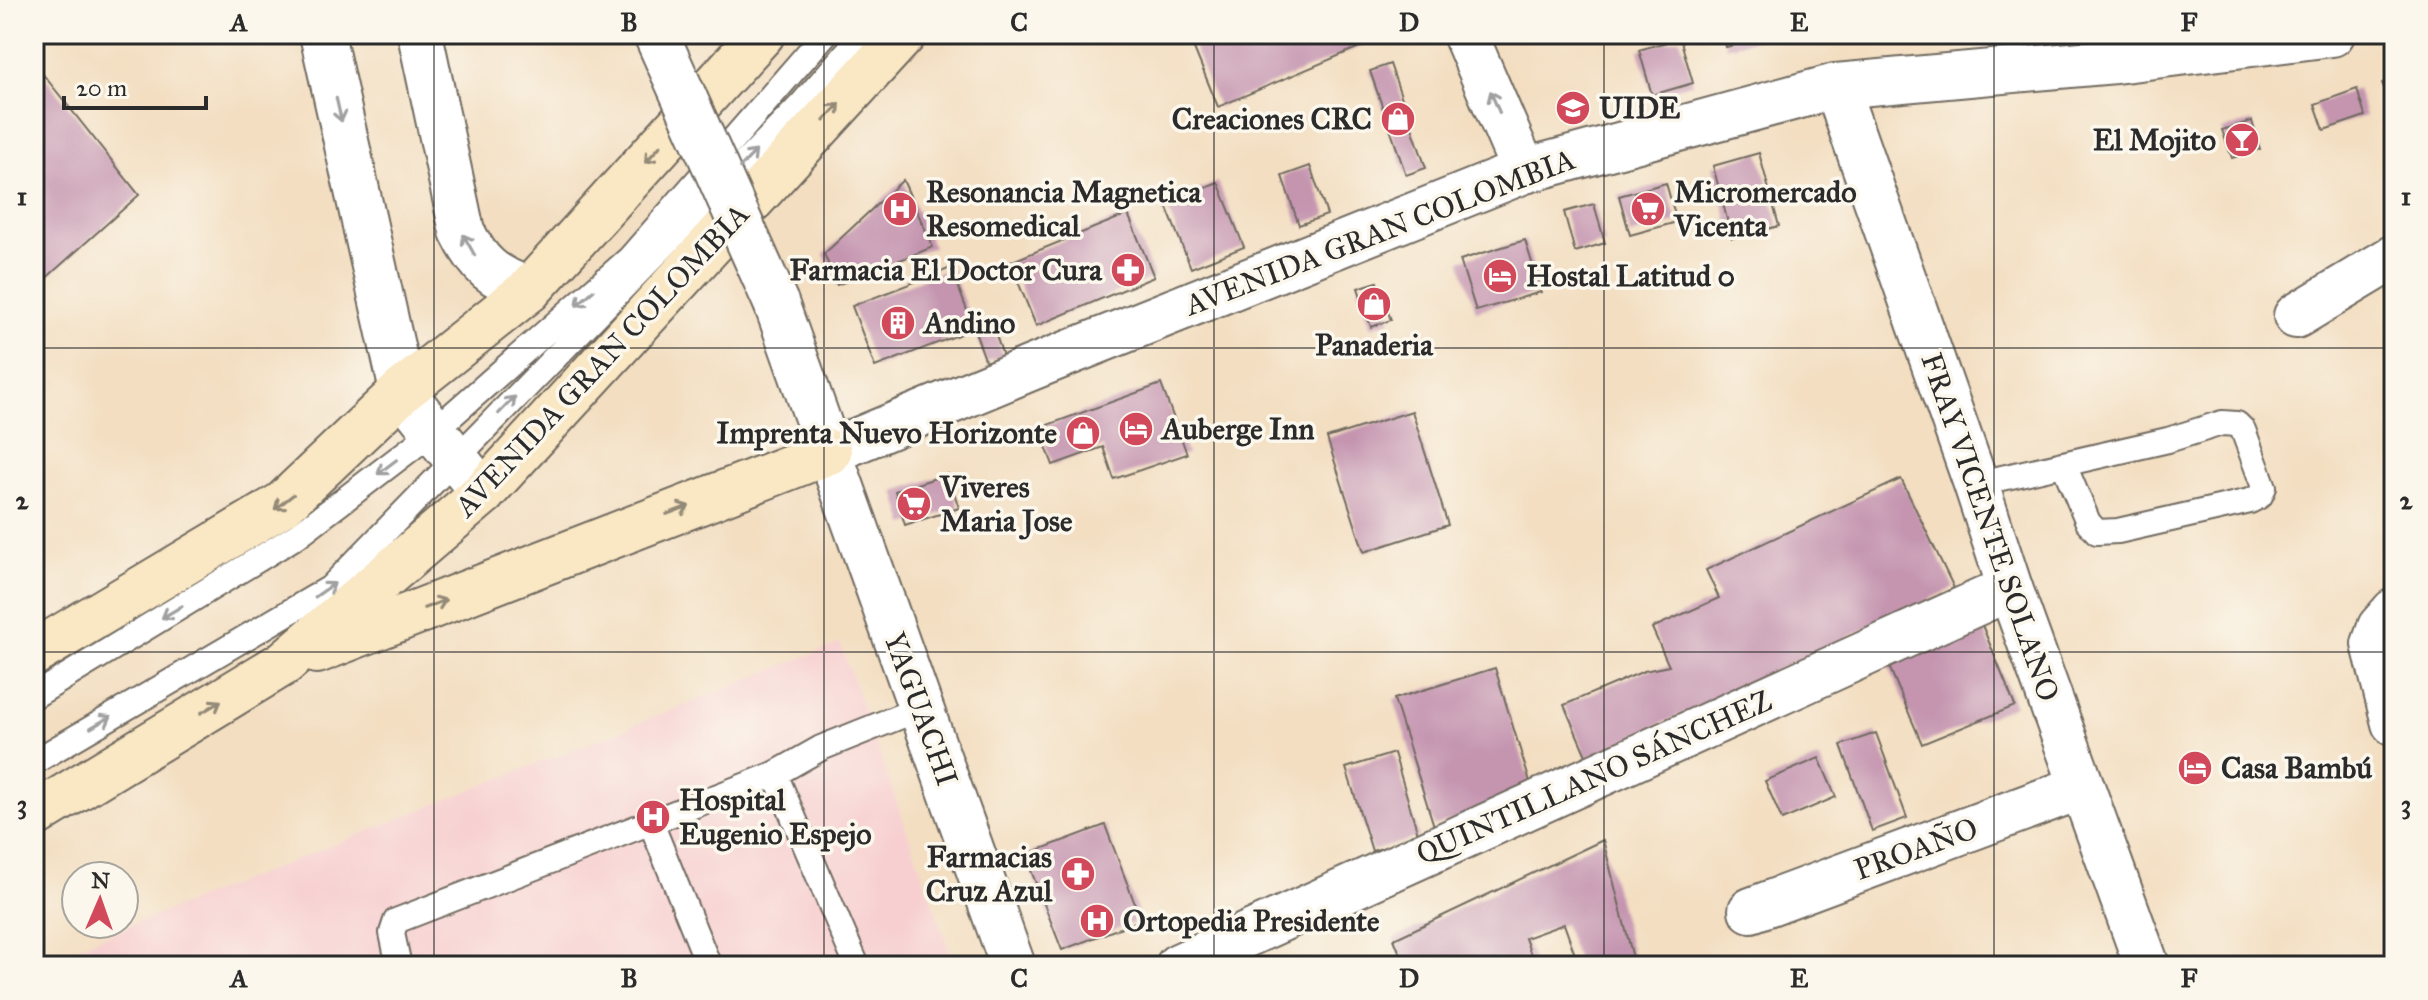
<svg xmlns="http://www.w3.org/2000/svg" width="2428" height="1000" viewBox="0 0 2428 1000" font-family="'IM FELL Great Primer',serif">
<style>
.built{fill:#f7cfd0}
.building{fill:#c595b0}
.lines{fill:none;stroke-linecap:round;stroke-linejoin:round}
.lane-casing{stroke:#716a60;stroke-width:28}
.street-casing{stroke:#716a60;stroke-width:48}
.secondary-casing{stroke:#716a60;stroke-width:48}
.lane{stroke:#fff;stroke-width:24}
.street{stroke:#fff;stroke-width:44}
.secondary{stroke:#fae7c3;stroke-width:44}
.street-bridge-casing{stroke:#716a60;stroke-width:48;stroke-linecap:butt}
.street-bridge{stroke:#fff;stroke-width:44}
.oneway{stroke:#a0a0a0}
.oneway2{stroke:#928977}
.grid{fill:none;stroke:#2b2b2b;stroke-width:2;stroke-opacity:0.55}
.labels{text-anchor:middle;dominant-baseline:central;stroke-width:7;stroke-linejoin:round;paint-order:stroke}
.poi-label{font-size:30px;font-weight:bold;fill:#2b2b2b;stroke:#fbf7ec;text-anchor:start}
.street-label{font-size:30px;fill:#2b2b2b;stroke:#fbf7ec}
.neatline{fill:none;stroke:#2b2b2b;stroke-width:3}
.grid-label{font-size:26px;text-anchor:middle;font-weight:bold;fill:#2b2b2b}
</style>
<rect width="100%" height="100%" fill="#fbf7ec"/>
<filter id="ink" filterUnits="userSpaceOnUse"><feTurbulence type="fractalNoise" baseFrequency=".0125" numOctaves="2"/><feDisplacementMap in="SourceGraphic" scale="16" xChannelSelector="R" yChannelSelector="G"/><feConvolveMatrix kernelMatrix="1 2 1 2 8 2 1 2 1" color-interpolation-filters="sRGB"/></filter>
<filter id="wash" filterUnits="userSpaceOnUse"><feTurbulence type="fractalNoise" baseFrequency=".006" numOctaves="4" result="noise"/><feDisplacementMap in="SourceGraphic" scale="32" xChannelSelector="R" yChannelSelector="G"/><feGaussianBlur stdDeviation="1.8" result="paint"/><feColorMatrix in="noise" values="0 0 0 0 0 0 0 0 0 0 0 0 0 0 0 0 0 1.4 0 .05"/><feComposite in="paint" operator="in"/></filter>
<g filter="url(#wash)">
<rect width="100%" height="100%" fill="#f3dec1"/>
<path class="built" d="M840 643 955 966H34V964Z"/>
<g id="blocks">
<g class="building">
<path d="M1194 34H1390L1218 107 1189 36Z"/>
<path d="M1723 34H1773V35L1726 47Z"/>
<path d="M1680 38 1693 83 1652 95 1639 50Z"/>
<path d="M34 63 139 195 34 289Z"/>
<path d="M1390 64 1426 168 1406 175 1370 71Z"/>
<path d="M2394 79V113L2382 83Z"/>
<path d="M2357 89 2365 116 2324 130 2315 104Z"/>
<path d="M2252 121 2260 149 2232 158 2222 130Z"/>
<path d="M1759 153 1779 226 1732 238 1713 166Z"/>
<path d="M1310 166 1327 215 1299 225 1282 176Z"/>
<path d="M903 180 933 247 837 285 824 254Z"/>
<path d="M1218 182 1244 247 1191 268 1165 203Z"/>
<path d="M1666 183 1677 222 1630 235 1619 196Z"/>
<path d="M1594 204 1605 243 1575 252 1564 212Z"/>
<path d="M1128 214 1154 277 1036 326 1010 262Z"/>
<path d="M1525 240 1541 292 1476 311 1460 260Z"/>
<path d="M951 268 974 329 875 367 852 306Z"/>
<path d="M1377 282 1391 320 1371 327 1358 288Z"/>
<path d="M992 323 1003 356 986 362 974 329Z"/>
<path d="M1161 384 1187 454 1114 479 1103 447 1053 465 1039 428Z"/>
<path d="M1412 411 1448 525 1364 552 1327 438Z"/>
<path d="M948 474 959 508 905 525 895 491Z"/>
<path d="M1901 479 1954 588 1587 758 1564 705 1644 671 1669 666 1652 628 1719 598 1706 570Z"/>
<path d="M1982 625 2015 706 1922 744 1888 664Z"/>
<path d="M1495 668 1534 795 1434 826 1394 699Z"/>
<path d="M1876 733 1907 818 1872 831 1841 745Z"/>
<path d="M1394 753 1419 837 1372 851 1346 768Z"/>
<path d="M1819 758 1836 797 1782 820 1765 781Z"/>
<path d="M1105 825 1141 920 1062 950 1025 855Z"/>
<path d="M1603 840 1635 966H1579L1564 924 1525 938 1535 966H1405L1394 939Z"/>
</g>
</g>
</g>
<g filter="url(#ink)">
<use href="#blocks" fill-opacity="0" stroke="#716a60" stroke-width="2"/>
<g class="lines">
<g class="lane-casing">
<g id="lane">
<path d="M1976 484 2168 440 2222 423 2237 424 2243 430 2264 487 2260 496 2250 501 2118 531 2097 532 2088 522 2064 465"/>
<path d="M34 696 298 535 434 431 630 258 825 34"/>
<path d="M34 762 330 588 801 105 863 34"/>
<path d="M775 774 857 966"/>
<path d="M651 823 709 966"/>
<path d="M399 966 392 933 396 921 775 774 821 748 921 708"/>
</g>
</g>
<g class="street-casing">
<g id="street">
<path d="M322 34 402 391 483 493"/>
<path d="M420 34 462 231C479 266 493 277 529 290"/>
<path d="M1465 34 1524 171"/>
<path d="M1836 86 1976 484 2010 588 2147 966"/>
<path d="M776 303 1013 966"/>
<path d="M2296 316 2394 257"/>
<path d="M829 452 1031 368 1524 171 1836 86 2115 61 2332 34"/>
<path d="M2394 611 2380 627 2374 644 2394 723"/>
<path d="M1751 910 2081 787"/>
<path d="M1178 966 2010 588"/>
</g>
</g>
<g class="secondary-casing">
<g id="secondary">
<path d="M317 651 829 452"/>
<path d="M34 653 283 504 402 391 529 290 762 34"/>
<path d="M34 815 284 663 483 493 904 34"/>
</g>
</g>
<use href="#lane" class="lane"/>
<use href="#street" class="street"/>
<use href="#secondary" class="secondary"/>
<g class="street-bridge-casing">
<path id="street-bridge" d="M656 34 776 303"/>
</g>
<use href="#street-bridge" class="street-bridge"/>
</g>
<defs><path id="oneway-shaft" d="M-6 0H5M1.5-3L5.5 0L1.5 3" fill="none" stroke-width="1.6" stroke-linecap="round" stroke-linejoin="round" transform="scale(2)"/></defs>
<g class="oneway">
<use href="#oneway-shaft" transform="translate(1495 102) rotate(-113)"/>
<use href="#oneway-shaft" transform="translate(339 110) rotate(77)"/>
<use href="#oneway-shaft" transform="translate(748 159) rotate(-46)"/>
<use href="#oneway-shaft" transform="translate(469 245) rotate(-119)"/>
<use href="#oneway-shaft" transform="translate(585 298) rotate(139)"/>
<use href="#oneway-shaft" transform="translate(507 405) rotate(-46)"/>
<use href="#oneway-shaft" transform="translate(387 467) rotate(143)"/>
<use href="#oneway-shaft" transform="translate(325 590) rotate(-35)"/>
<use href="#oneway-shaft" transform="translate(172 612) rotate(149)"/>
<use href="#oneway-shaft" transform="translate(101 722) rotate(-30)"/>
</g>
<g class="oneway2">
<use href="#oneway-shaft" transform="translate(832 112) rotate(-48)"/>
<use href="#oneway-shaft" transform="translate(653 154) rotate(132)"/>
<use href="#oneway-shaft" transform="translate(284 502) rotate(142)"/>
<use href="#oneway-shaft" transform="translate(678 510) rotate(-21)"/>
<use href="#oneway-shaft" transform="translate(435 604) rotate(-21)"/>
<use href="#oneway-shaft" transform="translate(211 707) rotate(-31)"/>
</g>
</g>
<path class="grid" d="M434 34V966M824 34V966M1214 34V966M1604 34V966M1994 34V966M34 348H2394M34 652H2394"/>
<defs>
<g id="school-disc" transform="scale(1.8)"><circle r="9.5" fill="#d1495b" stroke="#fbf7ec"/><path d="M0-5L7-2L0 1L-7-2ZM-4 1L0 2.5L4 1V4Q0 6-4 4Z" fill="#fff"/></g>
<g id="shop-disc" transform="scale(1.8)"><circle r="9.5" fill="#d1495b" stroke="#fbf7ec"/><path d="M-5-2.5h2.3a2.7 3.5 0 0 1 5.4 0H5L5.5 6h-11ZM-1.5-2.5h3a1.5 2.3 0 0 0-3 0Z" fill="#fff"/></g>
<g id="bar-disc" transform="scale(1.8)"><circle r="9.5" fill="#d1495b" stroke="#fbf7ec"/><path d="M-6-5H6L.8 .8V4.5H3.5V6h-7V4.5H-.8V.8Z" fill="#fff"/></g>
<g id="hospital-disc" transform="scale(1.8)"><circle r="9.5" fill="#d1495b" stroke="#fbf7ec"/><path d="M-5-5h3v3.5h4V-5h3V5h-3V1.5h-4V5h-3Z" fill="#fff"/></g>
<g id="supermarket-disc" transform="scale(1.8)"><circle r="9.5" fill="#d1495b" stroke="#fbf7ec"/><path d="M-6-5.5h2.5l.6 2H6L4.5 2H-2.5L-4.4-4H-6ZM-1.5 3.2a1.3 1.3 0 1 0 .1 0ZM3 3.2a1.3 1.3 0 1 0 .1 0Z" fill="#fff"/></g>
<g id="pharmacy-disc" transform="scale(1.8)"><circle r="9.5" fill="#d1495b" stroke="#fbf7ec"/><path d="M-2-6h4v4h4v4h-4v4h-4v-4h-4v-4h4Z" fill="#fff"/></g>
<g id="hotel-disc" transform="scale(1.8)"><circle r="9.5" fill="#d1495b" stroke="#fbf7ec"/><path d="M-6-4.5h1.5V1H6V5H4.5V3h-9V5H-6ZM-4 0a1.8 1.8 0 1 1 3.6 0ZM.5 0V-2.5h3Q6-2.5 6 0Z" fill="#fff"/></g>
<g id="building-disc" transform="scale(1.8)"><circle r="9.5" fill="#d1495b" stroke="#fbf7ec"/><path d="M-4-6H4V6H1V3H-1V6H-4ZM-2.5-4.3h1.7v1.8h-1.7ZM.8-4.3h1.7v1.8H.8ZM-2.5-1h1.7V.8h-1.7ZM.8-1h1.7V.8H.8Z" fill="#fff"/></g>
</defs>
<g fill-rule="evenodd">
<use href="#school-disc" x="1573" y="108"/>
<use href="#shop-disc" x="1398" y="119"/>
<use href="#bar-disc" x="2242" y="140"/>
<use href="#hospital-disc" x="900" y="209"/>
<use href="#supermarket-disc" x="1648" y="209"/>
<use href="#pharmacy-disc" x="1128" y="270"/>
<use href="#hotel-disc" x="1500" y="276"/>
<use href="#shop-disc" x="1374" y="304"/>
<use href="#building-disc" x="898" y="323"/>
<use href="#hotel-disc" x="1136" y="429"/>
<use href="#shop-disc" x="1083" y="433"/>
<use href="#supermarket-disc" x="914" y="504"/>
<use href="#hotel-disc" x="2195" y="768"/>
<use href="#hospital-disc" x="653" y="817"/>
<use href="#pharmacy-disc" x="1078" y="874"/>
<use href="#hospital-disc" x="1097" y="921"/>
</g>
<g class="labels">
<g class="poi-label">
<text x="1599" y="108">UIDE</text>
<text x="1372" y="119" text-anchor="end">Creaciones CRC</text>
<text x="2216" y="140" text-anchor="end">El Mojito</text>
<text x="926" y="192">Resonancia Magnetica<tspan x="926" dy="34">Resomedical</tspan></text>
<text x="1674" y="192">Micromercado<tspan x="1674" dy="34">Vicenta</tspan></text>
<text x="1102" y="270" text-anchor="end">Farmacia El Doctor Cura</text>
<text x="1526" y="276">Hostal Latitud 0</text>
<text x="924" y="323">Andino</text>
<text x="1374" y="345" text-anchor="middle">Panaderia</text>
<text x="1162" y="429">Auberge Inn</text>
<text x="1057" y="433" text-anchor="end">Imprenta Nuevo Horizonte</text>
<text x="940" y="487">Viveres<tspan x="940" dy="34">Maria Jose</tspan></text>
<text x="2221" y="768">Casa Bambú</text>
<text x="679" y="800">Hospital<tspan x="679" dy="34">Eugenio Espejo</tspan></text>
<text x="1052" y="857" text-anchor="end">Farmacias<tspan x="1052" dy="34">Cruz Azul</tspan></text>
<text x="1123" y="921">Ortopedia Presidente</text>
</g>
<g class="street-label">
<text transform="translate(1380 232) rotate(-21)">AVENIDA GRAN COLOMBIA</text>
<text transform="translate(602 360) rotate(-47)">AVENIDA GRAN COLOMBIA</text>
<text transform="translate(1990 527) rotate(71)">FRAY VICENTE SOLANO</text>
<text transform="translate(921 709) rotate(70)">YAGUACHI</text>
<text transform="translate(1594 777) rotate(-24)">QUINTILLANO SÁNCHEZ</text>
<text transform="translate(1916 849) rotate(-20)">PROAÑO</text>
</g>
</g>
<rect width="2428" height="1000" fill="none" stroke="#fbf7ec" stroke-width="88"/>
<g transform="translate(100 900) rotate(2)"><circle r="38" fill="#fbf7ec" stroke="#a8a59f" stroke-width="2"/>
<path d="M0-6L14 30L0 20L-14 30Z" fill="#d1495b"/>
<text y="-12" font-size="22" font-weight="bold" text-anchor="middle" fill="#2b2b2b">N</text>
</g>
<path d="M64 96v12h142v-12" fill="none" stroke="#2b2b2b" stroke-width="4"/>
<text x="76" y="96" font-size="24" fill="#2b2b2b" stroke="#fbf7ec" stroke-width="6" paint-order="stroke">20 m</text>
<rect x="44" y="44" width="2340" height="912" class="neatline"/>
<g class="grid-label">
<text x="239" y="31">A</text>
<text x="629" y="31">B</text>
<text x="1019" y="31">C</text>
<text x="1409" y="31">D</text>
<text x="1799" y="31">E</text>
<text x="2189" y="31">F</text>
<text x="22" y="205">1</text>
<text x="2406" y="205">1</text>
<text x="22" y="509">2</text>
<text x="2406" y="509">2</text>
<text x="22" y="813">3</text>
<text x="2406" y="813">3</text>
<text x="239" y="987">A</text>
<text x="629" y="987">B</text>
<text x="1019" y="987">C</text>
<text x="1409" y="987">D</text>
<text x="1799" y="987">E</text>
<text x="2189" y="987">F</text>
</g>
</svg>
